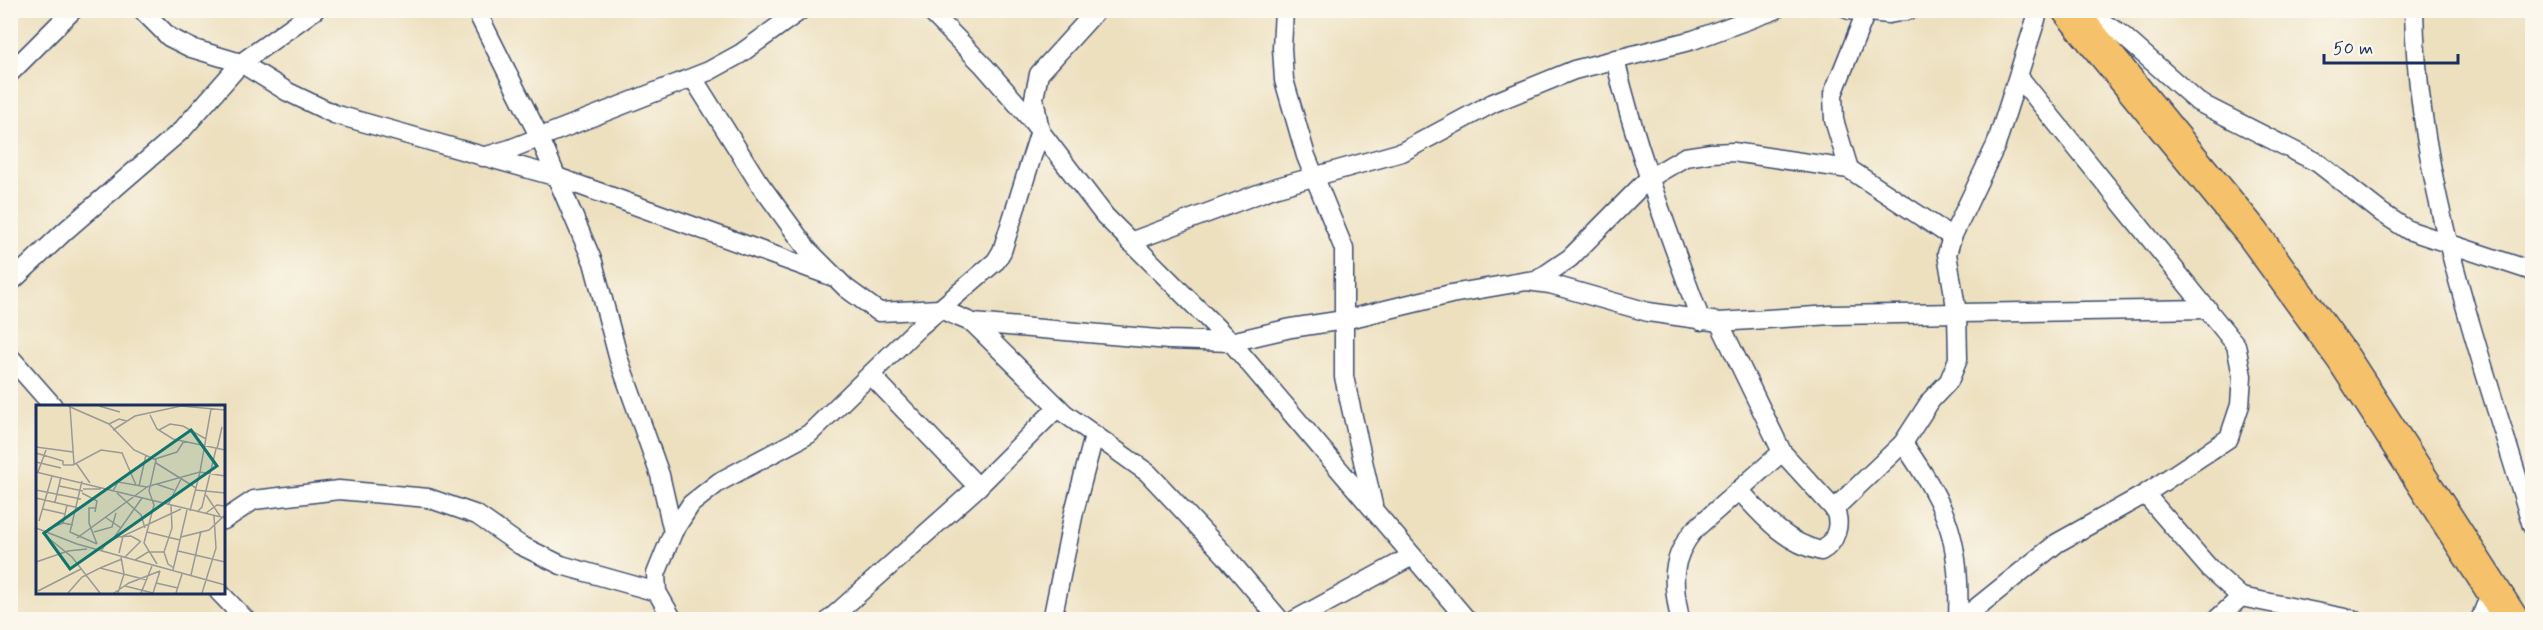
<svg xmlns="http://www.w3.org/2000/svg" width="2543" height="630" viewBox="0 0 2543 630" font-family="Mynerve,sans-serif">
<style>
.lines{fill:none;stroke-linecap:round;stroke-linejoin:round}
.street-casing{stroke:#3a4a6d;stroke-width:21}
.highway-casing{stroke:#3a4a6d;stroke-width:36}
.street{stroke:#fff;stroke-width:18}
.highway{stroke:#f5c16b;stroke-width:33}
.inset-road{fill:none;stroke:#999998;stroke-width:1.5}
.view{fill:#0f766e;fill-opacity:0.15;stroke:#0f766e;stroke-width:3}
.inset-edge{fill:none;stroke:#1b2f5e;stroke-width:3}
</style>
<rect width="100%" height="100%" fill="#fbf7ec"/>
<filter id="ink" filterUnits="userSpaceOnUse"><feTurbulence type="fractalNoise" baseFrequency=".0167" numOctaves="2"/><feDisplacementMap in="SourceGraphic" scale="12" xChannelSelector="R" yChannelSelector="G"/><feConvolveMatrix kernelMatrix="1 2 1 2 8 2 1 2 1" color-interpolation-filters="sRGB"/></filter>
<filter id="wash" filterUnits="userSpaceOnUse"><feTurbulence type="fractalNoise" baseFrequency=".008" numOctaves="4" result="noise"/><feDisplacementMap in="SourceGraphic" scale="24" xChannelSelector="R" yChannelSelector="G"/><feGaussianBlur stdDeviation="1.35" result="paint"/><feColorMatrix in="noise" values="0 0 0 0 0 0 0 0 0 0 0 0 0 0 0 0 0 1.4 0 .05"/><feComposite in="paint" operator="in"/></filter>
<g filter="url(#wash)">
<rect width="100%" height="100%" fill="#ede0bf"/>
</g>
<g filter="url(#ink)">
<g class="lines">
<g class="street-casing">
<g id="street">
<path d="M142 10 169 37 191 48 241 63 315 10"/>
<path d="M476 10 539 136 593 262 619 360 660 475 673 532"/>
<path d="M929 10 984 66 1033 122 1105 216 1231 342 1467 620"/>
<path d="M1284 10 1282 48 1284 80 1306 156 1344 249V377L1373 505"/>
<path d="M1849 10 1889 14 1910 10"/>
<path d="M2082 10 2121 34 2198 102 2318 163 2382 213 2408 230 2532 271"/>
<path d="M2414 10C2417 187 2483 359 2532 526"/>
<path d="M1615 59C1636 149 1669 234 1701 321"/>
<path d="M10 73 73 10"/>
<path d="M693 78 757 180 808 250 846 288 879 312 940 309 973 323 1064 413 1148 473 1224 554 1280 620"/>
<path d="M483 157 510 149 709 71 740 54 801 10"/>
<path d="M1849 169 1834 120 1833 94 1866 12"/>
<path d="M1130 242 1274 188 1402 152 1493 103 1574 70 1693 40 1775 10"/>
<path d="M1536 281 1570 258 1648 179 1685 157 1711 153 1733 152 1849 169 1952 237"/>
<path d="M10 283 65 231 182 130 241 63 288 92 334 114 554 176 834 277"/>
<path d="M1719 322 1782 452 1834 509C1842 523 1836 543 1821 551 1785 543 1763 516 1739 490"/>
<path d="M973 323 1169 340 1231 342 1291 328 1344 320 1451 294 1527 281 1550 284 1648 312 1719 322 1832 315 2208 309"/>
<path d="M10 357 53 406"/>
<path d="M872 376 978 487"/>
<path d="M1903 443C1948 508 1961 540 1958 620"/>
<path d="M2145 494 2210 569 2241 597 2355 620"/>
<path d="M1834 509 1903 443 1931 400 1949 381 1958 359 1957 313 1947 254 1952 237 1996 145 2039 10"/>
<path d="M224 520 254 500 339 490 428 498 477 515 520 545 561 565 657 592"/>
<path d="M219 592 246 620"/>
<path d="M673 620 657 592 656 574 673 532 691 504 719 482 809 434 919 327 996 261 1002 251 1040 131 1034 98 1039 74 1097 10"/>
<path d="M829 620 978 487 1058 407"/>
<path d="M1052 620 1074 512 1094 436"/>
<path d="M1295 620 1412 556"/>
<path d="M1680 620C1673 582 1669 561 1694 530L1782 452"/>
<path d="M1961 620 2057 543 2145 494 2229 438 2240 405 2242 376 2236 345 2019 77"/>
<path d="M2216 620 2241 597"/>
<path d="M2480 620 2493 586"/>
</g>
</g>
<g class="highway-casing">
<path id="highway" d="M2069 10 2253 234 2343 358 2512 620"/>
</g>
<use href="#street" class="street"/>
<use href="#highway" class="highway"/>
</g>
</g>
<g transform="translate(36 405)">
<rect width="189" height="189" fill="#ede0bf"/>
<path class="inset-road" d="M32 1 73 19 98 45 120 55 113 86 118 100 108 138 121 159M63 1 84 7M34 2 38 59M114 10 121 24 137 34 189 45M73 19 83 14 91 16M77 25 99 11 145 1 189 5M123 25 134 19 147 21 170 34M0 42 37 47M181 44 186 22M0 48 27 56V60M119 54 141 47 148 36M0 57 25 63M40 58 54 78M120 58 160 83M27 60H37L65 45 86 48 100 80M0 67 189 113M2 67 10 45M46 76 34 127 61 139M121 79 164 67 175 4M23 81 47 86M103 81 110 50M47 84H65M0 85 45 94M159 85 189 88M77 86 82 77 111 82 120 79 138 85M46 88 61 96 59 107M81 88 105 110 109 123M170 90 184 111M0 93 43 103M19 97 25 72M132 100 145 74M135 100 136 123 128 147 132 159 138 163M60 103H53V118L61 139M7 104 29 109M154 106 164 67 189 71M161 107 166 102 180 44M170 108 181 100 189 101M69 112 85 123M3 116 16 71M27 118 31 100M0 123 41 139 189 180M12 124 27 118 37 120M58 127 76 122 80 108M111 127 144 135M6 128 36 152 64 188M145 132 173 125 189 110M41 133 111 82M77 134 106 93M65 146 71 137 82 132 95 131 104 136M142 146 189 157M83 148 87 131 145 104M89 152 105 136M99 155 112 147H128M0 157 32 146 51 144M64 163 86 154M137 165 151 105M155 170 165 126M120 178 142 183M89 181 117 188M2 186 45 164M32 188 46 172 64 163 111 175M78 188 93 178 124 166M82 188 88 169 85 152M105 188 116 161M117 188 124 166M140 188 146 169M166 188 180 143 178 111"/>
<path class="view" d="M155 25 181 61 34 164 8 128Z"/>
<rect width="189" height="189" class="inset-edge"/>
</g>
<rect width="2543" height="630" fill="none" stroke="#fbf7ec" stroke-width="36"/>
<path d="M2324 54v9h134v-9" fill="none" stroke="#1b2f5e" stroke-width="3"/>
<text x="2333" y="54" font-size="18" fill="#1b2f5e" stroke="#fbf7ec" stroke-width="4.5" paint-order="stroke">50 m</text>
</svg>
